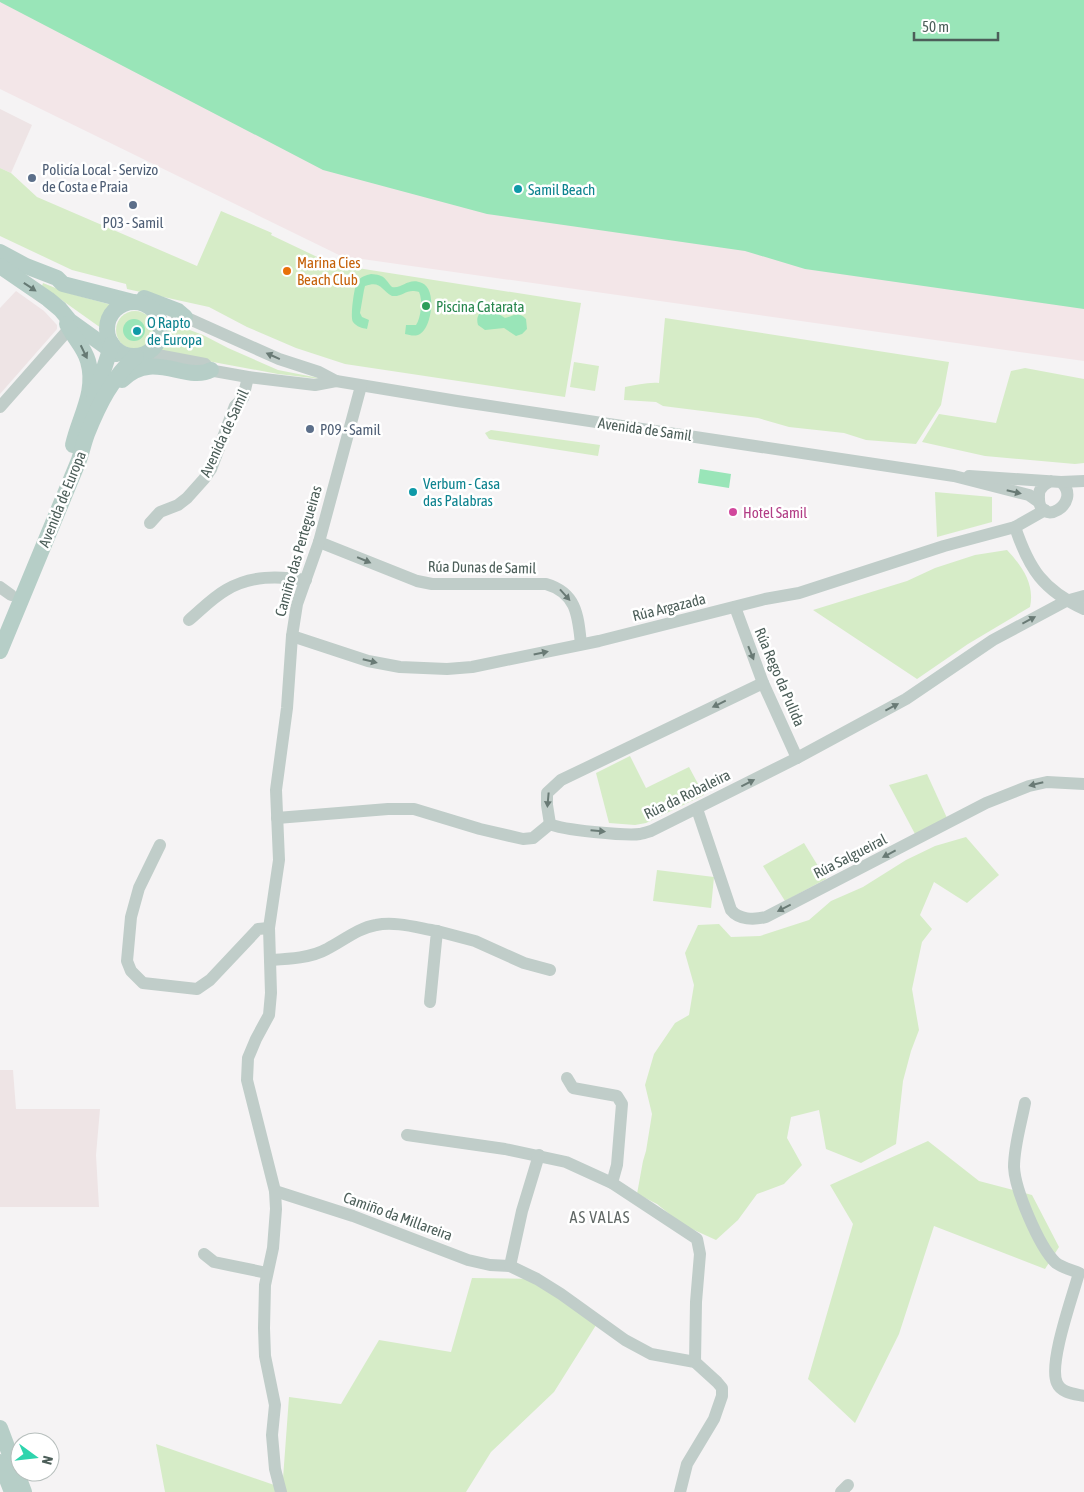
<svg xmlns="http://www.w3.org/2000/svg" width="1084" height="1492" viewBox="0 0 1084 1492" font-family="'Asap Condensed',sans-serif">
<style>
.commercial{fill:#eee4e5}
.green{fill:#d6ecc7}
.sand{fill:#f3e6e8}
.water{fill:#99e5b8}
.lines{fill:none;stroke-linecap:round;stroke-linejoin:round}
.minor{stroke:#c0cdc9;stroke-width:12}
.major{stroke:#b6cec7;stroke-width:16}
.oneway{fill:#667a74}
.oneway2{fill:#697a75}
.service-dot{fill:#5c6f8a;stroke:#fff;stroke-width:2}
.culture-dot{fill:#0f9aa8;stroke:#fff;stroke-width:2}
.food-dot{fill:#e8710a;stroke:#fff;stroke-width:2}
.leisure-dot{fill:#2e9e5b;stroke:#fff;stroke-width:2}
.hotel-dot{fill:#d1479c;stroke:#fff;stroke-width:2}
.labels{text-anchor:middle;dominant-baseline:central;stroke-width:5;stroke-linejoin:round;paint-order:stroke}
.service-label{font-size:15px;fill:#4e5e75;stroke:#fff;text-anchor:start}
.culture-label{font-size:15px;fill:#0d838f;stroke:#fff;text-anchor:start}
.food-label{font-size:15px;fill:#c56008;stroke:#fff;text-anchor:start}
.leisure-label{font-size:15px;fill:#27864d;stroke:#fff;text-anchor:start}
.street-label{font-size:15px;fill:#4c5e59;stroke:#fff}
.hotel-label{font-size:15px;fill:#b23c85;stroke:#fff;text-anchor:start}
.neighbourhood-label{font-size:16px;letter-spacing:1px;fill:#606765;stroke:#fff}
</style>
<rect width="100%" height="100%" fill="#f5f3f4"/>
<g class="commercial">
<path d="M0 109 32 125 11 173 0 168Z"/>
<path d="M16 291 44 311 57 325V329L0 394V308Z"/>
<path d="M0 1070H13L16 1109H100L96 1155 99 1207H0Z"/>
</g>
<g class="green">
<path d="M0 168 11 173 37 197 197 266 221 211 272 233 271 235 332 264 581 303 565 397 345 364 296 348 247 327 209 307 127 289 126 284 72 270 0 236Z"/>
<path d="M43 283 68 293 112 305 105 316 101 328 42 286Z"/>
<circle cx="135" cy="330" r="19"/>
<path d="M665 318 949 362 941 405 916 444 866 440 844 433 789 427 758 418 663 406 656 402 624 400 625 387C637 385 648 382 659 383Z"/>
<path d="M166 321 203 335 228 348 278 370 329 380 278 374 159 352 167 339Z"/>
<path d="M574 362 599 366 595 391 570 387Z"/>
<path d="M1025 368 1084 379V463L1075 464 985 456 922 442 939 414 996 423 1011 371Z"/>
<path d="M491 430 600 445 598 456 489 439 485 433Z"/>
<path d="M935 492 992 497V522L937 537Z"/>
<path d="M1007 550C1022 566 1035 584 1030 607L968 644 917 679 813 610 907 581 935 568 975 555Z"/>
<path d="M630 756 646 788 689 767 704 795 646 823 635 825 609 823 596 773Z"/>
<path d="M927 774 947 818 915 834 889 785Z"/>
<path d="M966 837 999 875 967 903 934 882 920 915 932 929 922 942 912 989 919 1030 911 1051 903 1081 896 1144 861 1163 826 1149 819 1110 791 1117 787 1138 802 1165 784 1184 757 1194 738 1220 716 1240 683 1225 657 1204 637 1194 643 1161 646 1151 652 1114 645 1085 654 1054 675 1023 689 1015 694 985 685 953 698 925 719 924 731 937 760 936 809 920 831 901 863 887 906 860 935 846Z"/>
<path d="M804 843 826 879 785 901 763 866Z"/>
<path d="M657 870 714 877 711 908 653 901Z"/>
<path d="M928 1141 979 1181 1032 1195 1059 1247 1045 1269 934 1226 899 1334 855 1423 808 1379 853 1224 830 1185Z"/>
<path d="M472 1278 537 1279 598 1322 554 1392 491 1452 466 1492H282L289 1397 341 1404 379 1340 451 1352Z"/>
<path d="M156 1444 280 1487 279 1492H165Z"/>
</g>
<path class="sand" d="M0 0 1084 217V361L341 256 0 89Z"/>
<g class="water">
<path d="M0 0H1084V309L805 269 745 251 487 214 323 170 0 2Z"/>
<path d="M371 274C385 275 384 278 392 287 403 289 408 277 422 283 437 289 432 327 420 334 415 337 410 335 405 334L406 325H416C421 318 423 300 419 292 406 288 404 297 392 296 381 290 381 280 365 286L364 290 360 313 362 317 369 320 367 329C362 328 357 327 353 322 350 317 354 288 357 282 360 277 366 275 371 274Z"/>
<path d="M485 309H491L505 318C514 316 518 311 526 319L527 329 522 334 516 336 504 328 485 330 478 325C476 318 478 313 485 309Z"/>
<circle cx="134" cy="330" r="11"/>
<path d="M700 469 731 474 729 488 698 483Z"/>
</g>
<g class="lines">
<g class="minor">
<path d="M177 317H185L279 359 319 372 336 381 457 401 954 476 1029 495 1039 502"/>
<path d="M147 353 205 364 211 370"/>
<path d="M203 369 248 377 315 385 336 381"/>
<path d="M0 407 69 329"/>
<path d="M969 476 1061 482C1084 503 1037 531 1039 495 1039 488 1044 484 1051 481"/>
<path d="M1061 482 1084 481"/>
<path d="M150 523 160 512 178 505 187 498 204 479 211 469 235 406 243 398 248 377"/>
<path d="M1015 527C1029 569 1043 590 1084 609"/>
<path d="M319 542 417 581 432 584H546C577 593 578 616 581 644"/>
<path d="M0 587 11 595"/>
<path d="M735 607 763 683 797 758"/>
<path d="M189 620C201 610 212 598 226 590 251 575 278 576 306 580"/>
<path d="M292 636 368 661 400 667 447 669 472 667 599 641 765 599 799 593 944 546 1015 527 1045 510"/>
<path d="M697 809 731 910C739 920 754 920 766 917L986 803 1029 786 1047 782 1084 784"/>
<path d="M277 818 388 809H414L480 829 523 839 533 838 550 824"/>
<path d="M550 824C561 830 627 836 640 834 644 833 648 832 651 831L797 758 906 699 993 640 1066 601 1084 596"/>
<path d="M550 824 547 805V793L561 780 763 683"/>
<path d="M160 845 139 888 131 917 127 961 131 971 143 983 197 989 210 980 258 929 269 928"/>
<path d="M437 931 475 941 524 963 550 970"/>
<path d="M270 960C289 959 311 958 327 949 343 941 358 928 376 925 396 921 418 928 437 931L430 1002"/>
<path d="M567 1078 573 1088 617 1096 622 1104 617 1165 612 1183"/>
<path d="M1025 1103C1021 1124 1014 1146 1014 1167 1015 1190 1039 1246 1055 1262 1060 1267 1072 1270 1079 1273 1073 1295 1048 1364 1057 1383 1061 1393 1075 1394 1084 1396"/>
<path d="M407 1135 505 1149 566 1162 612 1183 697 1239 700 1254 696 1302 695 1362"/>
<path d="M275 1191 353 1216 468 1260 490 1265 510 1266 537 1279 561 1294 625 1340 651 1354 695 1362 717 1382 722 1388V1396L714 1419 687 1464 680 1492"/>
<path d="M204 1254 214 1262 267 1273"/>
<path d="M510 1266 522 1211 539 1155"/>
<path d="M281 1492 275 1469 272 1435 275 1405 265 1356 264 1328 265 1285 273 1248 276 1209 275 1191 247 1080 248 1058 256 1039 269 1015 271 993 269 928 279 860 276 790 287 708 292 636 297 604 319 542 361 386"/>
<path d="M841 1492 848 1485"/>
</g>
<g class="major">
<path d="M0 252 26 266 57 278 63 284 133 302"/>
<path d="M0 266 48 299 60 309 70 321 116 354"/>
<path d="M144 298 178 311 185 317"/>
<circle cx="134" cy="329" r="27"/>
<path d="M67 324C73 337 84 347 88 361 97 392 79 417 73 445"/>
<path d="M122 380C153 349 186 383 211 370"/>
<path d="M94 399 112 344"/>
<path d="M0 651 79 460C82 451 84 442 87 434 99 404 112 378 136 356"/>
<path d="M0 1428 24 1492"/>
<path d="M0 1462 12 1492"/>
</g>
</g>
<defs><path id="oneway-solid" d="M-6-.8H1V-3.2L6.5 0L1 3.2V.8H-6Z" transform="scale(1.25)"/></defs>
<g class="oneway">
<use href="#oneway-solid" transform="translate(30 287) rotate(34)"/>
<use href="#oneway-solid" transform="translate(84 352) rotate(64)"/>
</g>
<g class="oneway2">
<use href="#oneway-solid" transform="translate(273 356) rotate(-156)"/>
<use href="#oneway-solid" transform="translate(1014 492) rotate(13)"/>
<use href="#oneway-solid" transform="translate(364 560) rotate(23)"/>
<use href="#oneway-solid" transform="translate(565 595) rotate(48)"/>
<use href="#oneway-solid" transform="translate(1029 620) rotate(-28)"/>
<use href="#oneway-solid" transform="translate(541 653) rotate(-12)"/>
<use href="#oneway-solid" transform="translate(751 653) rotate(68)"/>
<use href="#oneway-solid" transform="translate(370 661) rotate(14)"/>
<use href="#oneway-solid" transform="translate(719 704) rotate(154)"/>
<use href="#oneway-solid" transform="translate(892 707) rotate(-28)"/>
<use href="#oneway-solid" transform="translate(748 783) rotate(-27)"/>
<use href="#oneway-solid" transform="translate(1036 784) rotate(166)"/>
<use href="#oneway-solid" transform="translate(548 800) rotate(95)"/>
<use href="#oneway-solid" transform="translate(598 831) rotate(5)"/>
<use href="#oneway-solid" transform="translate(889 854) rotate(152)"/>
<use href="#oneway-solid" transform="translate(784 908) rotate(153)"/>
</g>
<g class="service-dot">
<circle cx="32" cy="178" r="5"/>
<circle cx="133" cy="205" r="5"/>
<circle cx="310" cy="429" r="5"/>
</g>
<g class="culture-dot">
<circle cx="518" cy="189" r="5"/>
<circle cx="137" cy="331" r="5"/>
<circle cx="413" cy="492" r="5"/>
</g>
<circle class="food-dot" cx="287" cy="271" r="5"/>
<circle class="leisure-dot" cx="426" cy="306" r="5"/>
<circle class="hotel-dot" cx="733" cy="512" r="5"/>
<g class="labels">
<g class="service-label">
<text x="42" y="169">Policía Local - Servizo<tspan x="42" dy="17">de Costa e Praia</tspan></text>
<text x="133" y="222" text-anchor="middle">P03 - Samil</text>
<text x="320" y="429">P09 - Samil</text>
</g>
<g class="culture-label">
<text x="528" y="189">Samil Beach</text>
<text x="147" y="322">O Rapto<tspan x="147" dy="17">de Europa</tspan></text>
<text x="423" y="483">Verbum - Casa<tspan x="423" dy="17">das Palabras</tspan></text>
</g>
<g class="food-label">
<text x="297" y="262">Marina Cies<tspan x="297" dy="17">Beach Club</tspan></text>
</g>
<g class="leisure-label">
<text x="436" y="306">Piscina Catarata</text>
</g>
<g class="street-label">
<text transform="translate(645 429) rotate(8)">Avenida de Samil</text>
<text transform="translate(224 433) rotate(-65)">Avenida de Samil</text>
<text transform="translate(62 499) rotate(-68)">Avenida de Europa</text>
<text transform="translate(298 551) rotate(-74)">Camiño das Pertegueiras</text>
<text transform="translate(482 567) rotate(1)">Rúa Dunas de Samil</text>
<text transform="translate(669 607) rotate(-14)">Rúa Argazada</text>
<text transform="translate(780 677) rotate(67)">Rúa Rego da Pulida</text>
<text transform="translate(687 794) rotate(-26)">Rúa da Robaleira</text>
<text transform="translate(850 856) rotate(-27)">Rúa Salgueiral</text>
<text transform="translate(398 1216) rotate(20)">Camiño da Millareira</text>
</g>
<g class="hotel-label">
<text x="743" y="512">Hotel Samil</text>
</g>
<g class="neighbourhood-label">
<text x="600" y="1217">AS VALAS</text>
</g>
</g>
<g transform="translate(35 1457) rotate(105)"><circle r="24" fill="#ffffff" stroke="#b7bfbd"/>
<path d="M0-4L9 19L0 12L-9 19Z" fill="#2ed4ad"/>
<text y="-8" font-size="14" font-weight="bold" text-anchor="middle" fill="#4c5e59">N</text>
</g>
<path d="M914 32v8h84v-8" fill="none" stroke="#4c5e59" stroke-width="2.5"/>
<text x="922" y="32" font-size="15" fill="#4c5e59" stroke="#ffffff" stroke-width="4" paint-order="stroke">50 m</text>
</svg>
